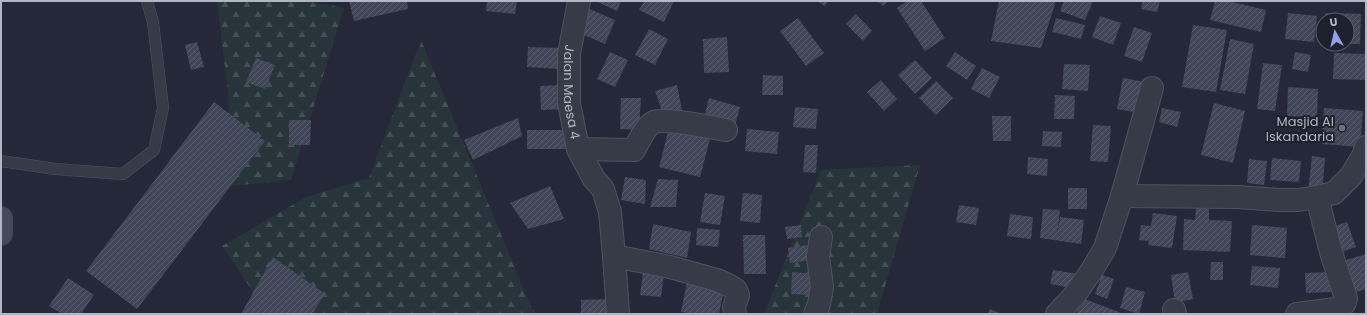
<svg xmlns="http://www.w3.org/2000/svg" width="1367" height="315" viewBox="0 0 1367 315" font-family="Poppins,sans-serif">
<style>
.forest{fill:url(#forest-firs)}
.building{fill:url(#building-hatch)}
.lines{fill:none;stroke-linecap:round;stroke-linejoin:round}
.lane-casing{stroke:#4f5360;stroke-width:12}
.street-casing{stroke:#4f5360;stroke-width:24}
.secondary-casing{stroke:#414451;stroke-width:24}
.lane{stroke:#373b48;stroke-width:11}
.street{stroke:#373b48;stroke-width:22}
.secondary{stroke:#46495b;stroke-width:22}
.worship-dot{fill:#6b7280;stroke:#1d202d;stroke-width:1.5}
.labels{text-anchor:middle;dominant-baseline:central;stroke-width:4;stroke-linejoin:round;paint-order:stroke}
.street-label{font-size:13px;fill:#b2b6c4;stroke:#1d202d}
.poi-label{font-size:13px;fill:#b2b6c4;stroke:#1d202d;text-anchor:end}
</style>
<defs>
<pattern id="forest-firs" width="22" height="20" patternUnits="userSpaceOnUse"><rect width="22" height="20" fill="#27353a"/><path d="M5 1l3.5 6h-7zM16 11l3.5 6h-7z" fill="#445055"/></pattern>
<pattern id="building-hatch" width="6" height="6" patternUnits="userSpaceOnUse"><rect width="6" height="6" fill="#404657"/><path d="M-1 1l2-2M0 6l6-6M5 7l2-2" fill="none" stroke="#595e6e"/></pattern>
</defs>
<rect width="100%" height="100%" fill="#242838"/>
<g class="forest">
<path d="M217 1H304L344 8 291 180 231 186 228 92Z"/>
<path d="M421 40 531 307 537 314H268L222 246 306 197 369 178Z"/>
<path d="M920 165 877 314H764L821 170Z"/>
</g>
<g class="building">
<path d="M349 1H407L408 9 354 21Z"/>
<path d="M487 1H517L515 14 486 11Z"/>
<path d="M595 1H621L617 11Z"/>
<path d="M644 1H674L664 22 639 10Z"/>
<path d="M817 1H828L825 6Z"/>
<path d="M878 1H888L883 6Z"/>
<path d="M907 1H921L945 38 925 51 897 8Z"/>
<path d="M999 1H1056L1041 48 991 41Z"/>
<path d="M1064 1H1093L1085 20 1060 11Z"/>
<path d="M1143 1H1160L1157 12 1141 9Z"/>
<path d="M1215 1H1228L1266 10 1261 32 1210 20Z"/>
<path d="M587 8 615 20 605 44 577 32Z"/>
<path d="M1288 13 1317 16 1314 42 1285 39Z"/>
<path d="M1325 13 1361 14 1360 44H1347V20H1325Z"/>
<path d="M856 14 872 31 863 41 846 24Z"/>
<path d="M1100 16 1121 23 1113 45 1092 37Z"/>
<path d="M798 18 824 53 806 66 780 31Z"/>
<path d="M1056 18 1085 25 1081 39 1052 32Z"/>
<path d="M1193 25 1227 30 1216 92 1182 87Z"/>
<path d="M1134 27 1152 33 1142 62 1124 56Z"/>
<path d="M649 29 668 39 655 65 635 55Z"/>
<path d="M727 37 729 72 704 73 703 39Z"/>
<path d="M1230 39 1254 44 1245 94 1220 90Z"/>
<path d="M197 42 204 67 191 70 185 45Z"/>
<path d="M528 47 561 48 560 69 527 67Z"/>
<path d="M610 52 628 60 615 87 597 79Z"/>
<path d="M955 52 976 66 967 80 946 66Z"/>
<path d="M1295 52 1311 55 1308 72 1292 69Z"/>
<path d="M1334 53 1366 54V80L1333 79Z"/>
<path d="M256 58 275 65 265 89 246 82Z"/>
<path d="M915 60 932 78 915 94 898 75Z"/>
<path d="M1263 63 1282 65 1275 111 1257 109Z"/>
<path d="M1064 64 1090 65 1088 91 1062 89Z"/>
<path d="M982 68 1000 77 989 98 971 89Z"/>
<path d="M763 75 783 76V95H762Z"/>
<path d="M1123 78 1145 82 1139 113 1117 109Z"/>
<path d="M881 80 897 99 884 111 867 92Z"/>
<path d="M936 81 953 98 936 115 919 98Z"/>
<path d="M561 85 563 109 541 110 540 86Z"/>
<path d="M677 85 683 115 665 120 655 91Z"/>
<path d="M1288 87 1318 89 1317 117 1287 116Z"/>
<path d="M1055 95 1075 96 1074 119H1054Z"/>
<path d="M621 98H641L639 130 620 129Z"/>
<path d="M709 98 740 107 735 126 704 117Z"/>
<path d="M214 102 265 141 137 309 86 271Z"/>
<path d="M1214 103 1245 111 1233 163 1201 155Z"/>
<path d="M795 107 818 109 816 129 793 127Z"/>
<path d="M1162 108 1181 112 1177 127 1159 122Z"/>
<path d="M1324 108 1363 111 1360 147 1322 144Z"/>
<path d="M992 116H1011V141H993Z"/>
<path d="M518 118 522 136 473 160 464 140Z"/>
<path d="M289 120H311L310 145H289Z"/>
<path d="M1093 125 1111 126 1108 162 1090 161Z"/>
<path d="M669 128 710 139 700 177 659 167Z"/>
<path d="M747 129 779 132 777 154 745 151Z"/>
<rect x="527" y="130" width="41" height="19"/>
<path d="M1043 131 1062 132 1061 147 1042 146Z"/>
<path d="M805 145H818L816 173 803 172Z"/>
<path d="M1312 156 1325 158 1322 194 1308 192Z"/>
<path d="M1028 157 1048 159 1047 176 1027 174Z"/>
<path d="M1272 158 1301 161 1299 182 1270 180Z"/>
<path d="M1249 159 1267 161 1264 185 1247 183Z"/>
<path d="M625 177 646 180 645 204 621 200Z"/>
<path d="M658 179 678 180 676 207H650Z"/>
<path d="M550 186 564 219 528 229 510 203Z"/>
<rect x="1068" y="188" width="19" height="21"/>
<path d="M705 193 725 196 720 225 700 222Z"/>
<path d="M743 193 762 195 760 223 740 221Z"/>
<path d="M959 205 979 208 976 225 956 222Z"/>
<path d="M1196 208 1209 209V220L1232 221 1230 252 1183 250 1184 219 1195 220Z"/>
<path d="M1043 209 1060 210 1057 235 1060 217 1084 220 1081 244 1040 238Z"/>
<path d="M1153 213 1177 216 1172 248 1148 245 1149 241 1139 240 1141 225 1151 226Z"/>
<path d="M1010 214 1033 217 1031 239 1007 236Z"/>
<path d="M1347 222 1356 247 1338 253 1329 228Z"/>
<path d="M653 224 691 232 687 258 649 249Z"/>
<path d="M801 225 802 237 787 239 785 227Z"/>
<path d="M1252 225 1287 228 1285 258 1250 255Z"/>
<path d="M697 228 720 230 718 247 696 245Z"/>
<path d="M743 235H765L766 274H744Z"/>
<path d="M808 245 811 260 790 263 788 248Z"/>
<path d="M1366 254V289L1356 292 1346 260Z"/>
<path d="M273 257 325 294 312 314H241Z"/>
<path d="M1211 262H1223V280H1210Z"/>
<path d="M1252 266 1280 268 1278 288 1250 285Z"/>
<path d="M1053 270 1079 274 1077 289 1050 284Z"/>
<path d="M643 272 664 274 661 297 640 295Z"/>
<path d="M792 272 814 274 812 295 791 294Z"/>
<path d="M1188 272 1193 299 1175 303 1171 275Z"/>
<path d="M1331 272V292L1306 293 1305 273Z"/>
<path d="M1102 275 1114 279 1107 299 1095 294Z"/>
<path d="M68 278 94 295 81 314H62L49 306Z"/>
<path d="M687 282 724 289 719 314H693L681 312Z"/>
<path d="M1126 287 1145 292 1139 314 1120 308Z"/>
<path d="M1082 298 1124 314H1076Z"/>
<path d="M609 299V314H581V300Z"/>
<path d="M990 309 1002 314H988Z"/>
</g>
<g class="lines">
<g class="lane-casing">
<path id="lane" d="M1 161 55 169 123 174 154 150 163 108 153 22 147 1"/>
</g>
<g class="street-casing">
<g id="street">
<path id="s1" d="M579 1 569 54V103L578 149 594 179 603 189 610 212 614 256 670 267 717 280 730 286 736 290 738 295 734 307 735 314"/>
<path d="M578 149 634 150C638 143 646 125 654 122 667 118 710 127 726 130"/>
<path d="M1122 196 1237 197 1279 200H1298L1317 197 1334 193 1351 176 1363 156 1366 147"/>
<path d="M614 256 618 314"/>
<path d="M1174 310 1175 314"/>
<path d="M815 314 819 304 822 287 818 257 821 237"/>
<path d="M1057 314 1074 296 1092 270 1105 248 1122 196 1152 88"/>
<path d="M1297 314 1336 309C1342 307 1345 305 1346 298L1331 252 1317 197"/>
</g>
</g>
<g class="secondary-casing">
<path id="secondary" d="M1 218V234"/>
</g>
<use href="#lane" class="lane"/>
<use href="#street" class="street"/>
<use href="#secondary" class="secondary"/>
</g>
<circle class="worship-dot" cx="1342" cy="128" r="4"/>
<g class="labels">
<g class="street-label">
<text stroke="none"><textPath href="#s1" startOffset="92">Jalan Maesa 4</textPath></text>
</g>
<g class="poi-label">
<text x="1334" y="121">Masjid Al<tspan x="1334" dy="15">Iskandaria</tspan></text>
</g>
</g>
<rect width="1367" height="315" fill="none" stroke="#b2b6c4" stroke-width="4"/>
<g transform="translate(1335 32) rotate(352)"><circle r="19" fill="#1d202d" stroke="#595c69"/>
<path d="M0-3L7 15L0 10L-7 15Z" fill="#8fa0ed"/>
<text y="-6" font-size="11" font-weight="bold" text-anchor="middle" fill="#b2b6c4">U</text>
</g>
</svg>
